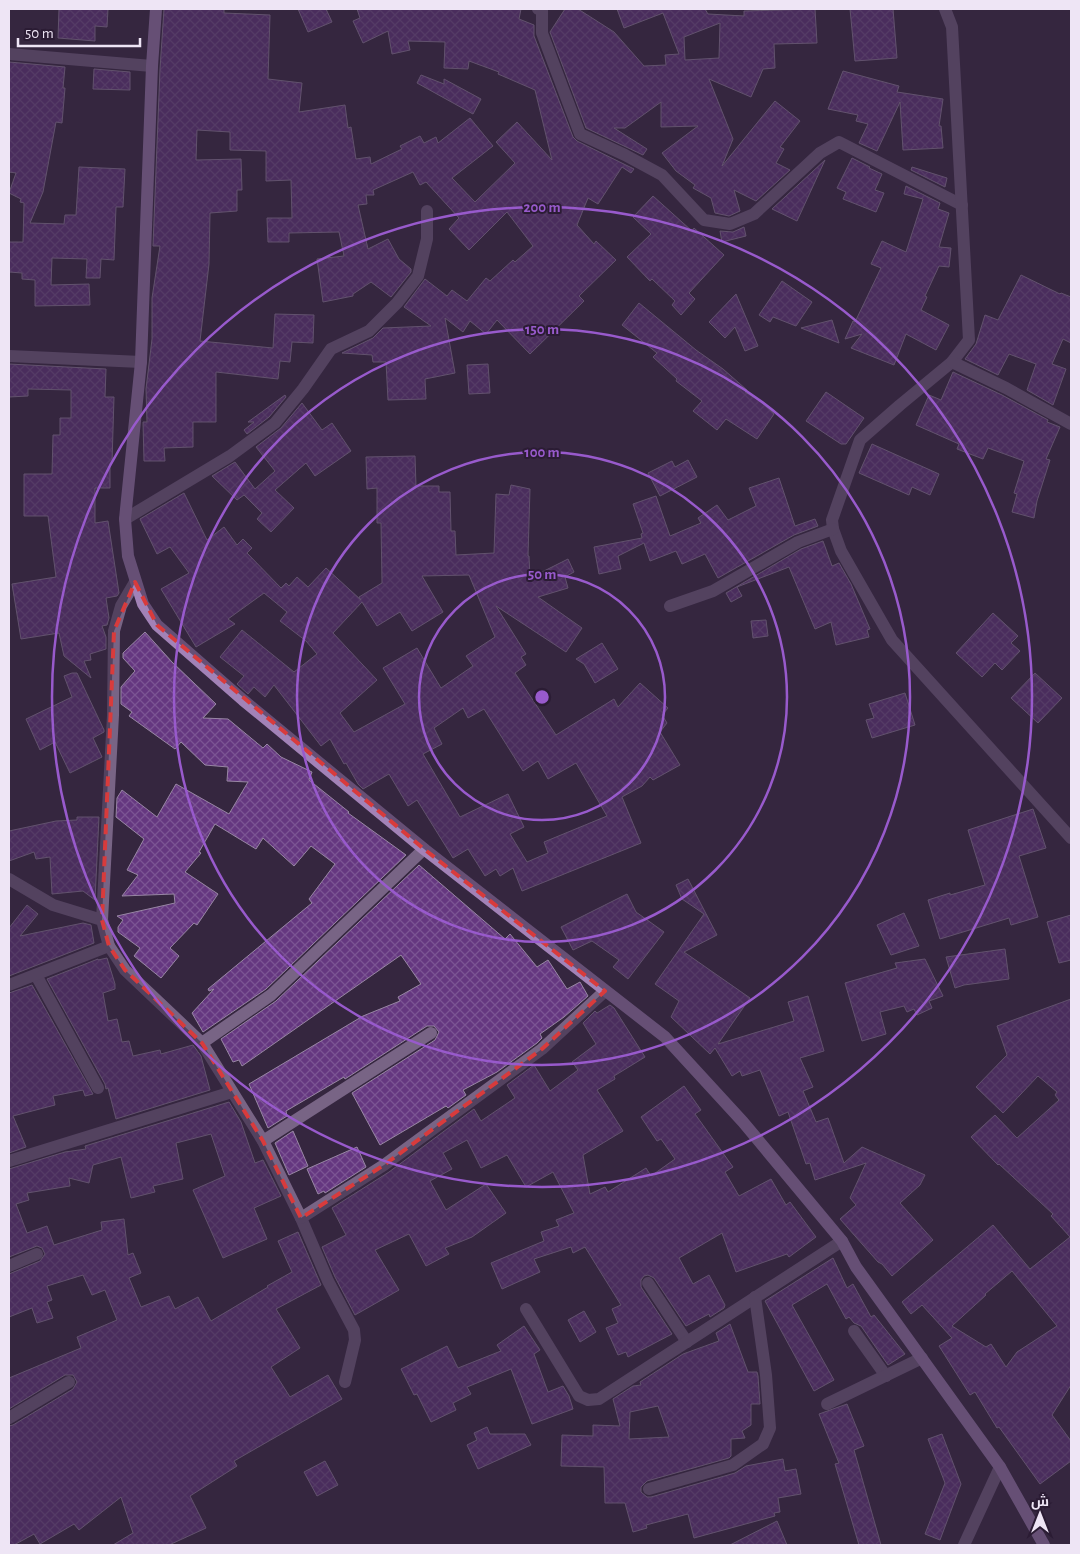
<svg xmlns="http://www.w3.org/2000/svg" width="1080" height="1554" viewBox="0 0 1080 1554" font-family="'Alegreya Sans',Cairo,sans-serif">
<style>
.building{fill:url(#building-cross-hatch);stroke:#9886a4;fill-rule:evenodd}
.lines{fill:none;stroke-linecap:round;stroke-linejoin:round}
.minor{stroke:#786485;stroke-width:12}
.secondary{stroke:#a282b7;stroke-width:12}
.marked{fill:none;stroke:#d83b3c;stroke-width:4;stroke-dasharray:10 6;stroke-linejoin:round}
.ring{fill:none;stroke:#985acc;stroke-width:2.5}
.centre{fill:#985acc;stroke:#2b1c34;stroke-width:2.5}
.ring-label{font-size:15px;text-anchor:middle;font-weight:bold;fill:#985acc;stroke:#2b1c34;stroke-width:4;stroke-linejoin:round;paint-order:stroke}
</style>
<defs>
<pattern id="building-cross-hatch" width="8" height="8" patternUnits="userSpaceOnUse" patternTransform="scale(1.25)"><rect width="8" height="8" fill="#653780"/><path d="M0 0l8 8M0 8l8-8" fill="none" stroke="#7b5493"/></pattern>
</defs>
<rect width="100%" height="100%" fill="#35263f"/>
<g class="building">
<path d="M59 9H108L107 27 95 26V41L58 38Z"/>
<path d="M164 9H224V13L270 15 268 79 302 83 299 112 345 105 348 128 351 127 356 159 370 157 371 164 402 149 400 146 420 136 424 143 436 137 438 143 470 118 493 146 452 178 475 202 515 163 496 142 517 122 552 160 535 90 498 74 499 72 469 61 468 69 444 68 445 42 408 41 410 50 392 54 388 31 363 43 353 21 360 18 357 9H521L519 19 534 25V36L573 137 577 141 634 169 631 173 622 167 598 204 588 198 577 225 594 244 596 241 616 260 579 296 584 301 530 354 497 320 486 334 470 321 463 332 445 318 455 373 425 379 426 399 388 400 386 362H373L372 355 342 353 373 338 383 328 431 326 404 307 425 279 447 296 452 290 467 301 486 278 490 281 513 260 515 262 533 246 507 212 469 250 449 229 459 218 426 182 420 185 413 172 373 190 374 195H366L367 204 358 205 368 249 388 239 399 259 411 269V272L391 297 371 282 353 294V296L323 302 317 259 344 256 339 232 289 233V242H268L267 218H292L291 180 266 181V151L230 150V132L197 130 196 160 241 159 242 190H237V211L210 213 209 264 200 341 273 348 275 314 314 315 313 343 292 342 290 362 280 361 278 379 216 372V422H193V447L164 448 165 461H144L143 422H147L146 389 152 339V298L160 246H153L160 69Z"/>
<path d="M298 9H326L332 22 308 32Z"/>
<path d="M565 9H578L614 32 644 66 666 65 665 55 679 54 663 13 624 28 617 9H705L708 14 744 16V11L815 9 817 43 774 44 775 68 763 69 751 97 709 79 733 139 722 166 775 101 800 121 780 147 784 149 776 163 790 170 756 201 734 190 740 211 729 216 715 213 711 198 693 188 695 185 676 171 662 153 698 126 661 127V102L625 128H614L647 149 643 155 586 128 550 32ZM720 23 719 58 685 60 684 37Z"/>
<path d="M850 9H893L897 58 855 61Z"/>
<path d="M9 62 65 67 63 88H65L62 123 56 122 43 192 30 223 64 224 65 215H76L79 167 125 169 123 207H116L114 260 101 259 100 278H86L87 259 52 258 51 285 89 284 90 305 35 306V280L22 279V273L9 272V242H23L24 203 20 202 21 199 9 193 16 173 9 172Z"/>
<path d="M94 69 130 72V90L93 89Z"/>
<path d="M843 71 899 86 897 92 943 99 939 126H941L943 148 903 150 900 102 877 151 859 143 868 124 856 121 858 115 828 109Z"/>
<path d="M421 75 444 84V79L481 99 473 114 417 83Z"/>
<path d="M852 158 870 167 869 168 882 174 875 190 884 193 876 212 843 199 846 192 837 188Z"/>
<path d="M825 160 797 221 772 209Z"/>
<path d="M912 167 947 178 945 187 911 170Z"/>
<path d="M906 186 940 203 938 209 949 213 939 247 951 248 949 267 939 266 925 296 927 297 921 310 949 325 936 350 906 334 894 365 851 348 862 334 845 339 853 321 855 322 881 268 871 264 882 241 906 252 923 199 904 194Z"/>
<path d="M653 196 692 231 694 228 724 255 689 293 695 299 681 315 672 305 675 301 652 279 650 281 627 257 651 234 633 217Z"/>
<path d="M744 227 746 236 722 242 720 231 733 232Z"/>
<path d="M1021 275 1060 294 1061 293 1071 297V343L1063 339 1052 364 1066 369 1053 405 1027 390 1036 364 1009 354 998 375 965 359 976 344 985 315 998 320Z"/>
<path d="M782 281 812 302 796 326 773 317 770 322 759 315Z"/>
<path d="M736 294 758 346 745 351 735 327 725 338 709 322Z"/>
<path d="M639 303 696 350 723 369 747 390 745 392 760 401 774 414 757 439 726 419 717 430 693 411 702 401 676 381 677 379 653 357 657 353 622 325Z"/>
<path d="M832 320 839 343 801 328Z"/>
<path d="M9 364 106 369 105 397H114L112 463H110V488H95V523L108 521 119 593 117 596 106 598 109 618 107 625 102 626 106 637V649L90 654 91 660 84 661 91 678 64 656 59 633 21 639 12 584 56 577 48 516H24V474H52L53 435H60V418H71V390L28 389V396L9 397Z"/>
<path d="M488 364 490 393 469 394 467 365Z"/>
<path d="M953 372 1002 395 1048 420 1047 422 1060 427 1046 459 1050 460 1037 501 1034 518 1012 512 1017 494 1014 493 1024 461 988 448 983 459 957 449 959 444 916 425 929 395 941 400Z"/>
<path d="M826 392 864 418 846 444H841L806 421Z"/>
<path d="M285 395 286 397 269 417 247 434 244 430 254 422H248Z"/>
<path d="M302 403 322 430 332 423 351 451 315 476 306 463 275 490 294 508 271 532 257 519 262 513 244 495 237 500 212 476 235 462 255 489 275 471 256 447 281 428Z"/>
<path d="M872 444 939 474 930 495 912 487 909 495 859 473Z"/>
<path d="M415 456 416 486H439V492H450L451 531H455L456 555 494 553 496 494 509 495 511 485 530 489 528 556H529L530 578 568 559 574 572 565 577 568 588 538 597 582 628 566 652 496 606 526 654 521 657 526 665 515 673 556 735 614 699 618 707 640 683 668 708 662 715 667 723 660 732 680 765 653 780 650 777 642 786 622 797 641 843 522 891 513 868 500 876 496 869 485 876 468 849 453 858 417 800 408 806 389 774 363 789 358 784 346 763 344 764 330 739 321 746 274 685 265 697 254 687 248 694 237 684 244 676 220 657 242 630 294 672 317 654 306 641 280 621 287 612 264 593 228 619 235 624 196 647 161 589 189 573 170 547 157 554 140 519 184 493 207 540 224 527 237 545 243 539 252 548 247 553 281 588 286 583 289 586 297 577 308 587 326 568 361 600 359 597 382 583 381 523H377V488L367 489 366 457ZM469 575 495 637 466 656 473 666 441 688 417 648 383 668 405 704 354 732 340 713 377 680 333 633 362 602 377 626 400 612 412 631 443 612 422 576ZM463 708 468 718 484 709 523 771 538 761 548 779 576 763 607 816 544 842 548 853 527 862 510 834 524 827 508 794 460 817 423 754 442 744 434 728Z"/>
<path d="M688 460 697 477 660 496 648 473 672 461 675 467Z"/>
<path d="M779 478 795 526 815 519 818 526 794 535 718 578 705 554 682 564 676 551 650 561 644 543 618 556 621 569 599 574 594 547 642 538 641 534 643 533 633 504 656 496 670 536 701 523 698 518 717 505 728 520 756 506 749 488Z"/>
<path d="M823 541 832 566 839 563 851 584 870 629 867 630 869 637 836 645 831 622 815 629 789 567 737 587 742 596 731 602 726 593 801 549Z"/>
<path d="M993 613 1018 636 1011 643 1020 651 1002 670 995 663 982 677 956 653Z"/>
<path d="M766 620 768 636 753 638 751 621Z"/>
<path d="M145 632 172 662 216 704 203 718 228 719 263 748 267 744 281 757 312 772 309 780 349 812 348 813 406 855 266 989 203 1032 192 1013 214 989 209 991 208 989 312 903 309 899 335 864 311 846 294 866 263 838 256 849 215 824 199 852 201 853 185 872 218 894 197 925 194 923 170 948 179 956 161 978 134 956 140 948 118 932V927L123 920 117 916 175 903 174 894 122 896 138 875 127 870 144 839 116 817 117 798 122 790 157 817 176 784 229 814 248 782 227 781 228 767 205 765 181 742 175 749 129 716 132 712 121 704V687L135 671 123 658V653Z"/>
<path d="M602 643 618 669 595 683 584 664 576 659Z"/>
<path d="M72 673H77L104 730V732L93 738 102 757 70 773 55 742 40 750 26 719 72 697 64 676Z"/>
<path d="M1035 673 1062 698 1038 723 1011 698Z"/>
<path d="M905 693 915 725 872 738 866 720 874 718 869 704Z"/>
<path d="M1033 809 1046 848 1019 856 1038 917 1011 925 1009 918 940 939 928 900 950 893V895L985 885 968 830Z"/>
<path d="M77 817H99L95 900 83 891 52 894 50 857 36 859 34 852 9 861V831L56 821 77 820Z"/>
<path d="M419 865 505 939 510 934 537 967 548 960 567 989 580 982 588 996 564 1017 540 1034 542 1038 537 1043 497 1072 463 1090 466 1095 448 1108 446 1106 380 1145 352 1093 435 1040 439 1032 434 1026H427L345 1079 344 1077 286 1111 287 1116 268 1128 249 1084 363 1016 400 1001 398 997 421 984 401 955 242 1066 239 1060 233 1062 221 1039 276 1001Z"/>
<path d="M688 879 717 935 684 952 750 998 718 1044 794 1021 788 1002 808 996 824 1051 800 1058 813 1087 803 1091 816 1122 828 1118 844 1163 862 1147 925 1175 920 1185 900 1203 933 1240 892 1276 882 1264 878 1262 840 1219 856 1205 850 1198 866 1163 815 1180 810 1163 806 1164 788 1112 779 1116 760 1070 742 1076 740 1071 732 1076 715 1048 710 1054 671 1017 679 1001 655 984 704 914 682 899 676 885Z"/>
<path d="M627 894 636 912 664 932 628 979 613 967 619 960 592 941 573 950 561 927Z"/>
<path d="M27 905 38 914 20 936 83 923 91 925 94 943 9 976V928Z"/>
<path d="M904 913 919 946 891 955 877 925Z"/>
<path d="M1071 915V960L1059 963 1047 922Z"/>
<path d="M1005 949 1009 979 964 985 955 988 946 957Z"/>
<path d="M107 958 115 984V989L103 993 108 1021 117 1019 122 1042 129 1041 133 1056 160 1050 161 1054 193 1045 201 1056 210 1090 116 1119 108 1088 106 1089 105 1084 47 979 98 959V960Z"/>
<path d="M925 959 943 996 929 1001 932 1008 917 1015 914 1009 907 1012 904 1006 880 1012 886 1034 862 1041 845 983 897 968 895 963Z"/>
<path d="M32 985 93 1094 85 1096 83 1090 53 1096 55 1105 13 1116 26 1147 9 1153V993Z"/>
<path d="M1071 999V1385L1052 1415 1071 1441V1461L1040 1484 999 1427 997 1428 975 1392 970 1395 939 1346 952 1338 922 1305 911 1314 902 1302 993 1225 1030 1269 1070 1237 1051 1216 1053 1214 999 1164 998 1165 971 1137 995 1115 1017 1138 1059 1100 1055 1095 1057 1092 1038 1076 1003 1113 976 1087 1007 1055 997 1026ZM1012 1271 1057 1326 1017 1352 1006 1367 991 1344 986 1347 952 1326 986 1295 985 1294Z"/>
<path d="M610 1005 614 1008 645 1057 614 1076 615 1079 597 1090 623 1131 583 1155 590 1194 605 1187 608 1192 646 1168 651 1176 675 1159 661 1139 657 1141 641 1117 684 1086 701 1110 695 1114 733 1167 725 1172 739 1196 771 1179 786 1205 790 1202 816 1237 789 1257 787 1254 736 1272 722 1233 679 1258 693 1284 709 1275 725 1305 724 1308 710 1317 709 1314 686 1326 654 1278 648 1275 644 1276 641 1280V1287L672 1334 628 1357 626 1352 618 1355 606 1328 618 1323 612 1309 621 1305 585 1247 573 1253 571 1247 534 1259 540 1272 502 1289 491 1263 544 1241 541 1232 559 1226 556 1220 574 1213 553 1172 526 1187 507 1155 481 1168 467 1140 443 1153 452 1169 430 1181 446 1210 486 1184 506 1213 472 1237 445 1248 449 1254 426 1266 409 1234 375 1250 399 1290 355 1315 335 1277 322 1247 346 1235 332 1208 389 1172 474 1109 481 1121 515 1098 507 1085 534 1065 550 1091 578 1070 572 1062 596 1044 583 1023 595 1011 597 1013Z"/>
<path d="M229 1102 241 1122 255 1163 263 1160 281 1196 254 1208 267 1239 223 1258 193 1190 225 1176 211 1134 176 1143 183 1179 153 1186 155 1192 131 1198 121 1157 93 1165 89 1183 69 1178 70 1186 27 1193 29 1200 16 1204 27 1233 47 1226 54 1245 102 1230 101 1222 124 1219 128 1255 133 1253 141 1273 129 1278 141 1307 169 1296 175 1309 198 1297 211 1321 268 1287 267 1286 292 1272 278 1241 298 1232 321 1285 276 1309 300 1348 271 1367 290 1397 328 1375 342 1399 234 1461 237 1466 190 1496 206 1528 169 1545H113L133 1533 121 1497 79 1530 74 1524 40 1544 34 1534 14 1545H9V1426L13 1425 73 1389 77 1382 73 1375H65L9 1409V1378L81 1348 77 1337 117 1320 105 1290 92 1295 83 1275 47 1286 52 1300 47 1302 53 1318 37 1323 32 1308 9 1317V1274L40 1261 45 1254 42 1248 37 1246 9 1257V1169L65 1152 86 1149 85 1146Z"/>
<path d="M293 1131 308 1166 289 1175 275 1143Z"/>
<path d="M357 1147 366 1167 325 1193 324 1191 318 1194 307 1169Z"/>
<path d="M833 1258 847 1288 853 1284 871 1317 874 1315 905 1354 888 1365 861 1326 854 1323 849 1317 846 1319 827 1284 792 1305 834 1380 814 1391 765 1301Z"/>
<path d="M584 1311 596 1332 580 1342 568 1320Z"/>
<path d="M730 1324 748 1372H757L758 1376 760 1404H751V1425L742 1431 745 1438 731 1439V1456L729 1458 647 1481 641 1487V1492L647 1497H651L735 1473 746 1466 783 1459 785 1471 796 1469 801 1494 778 1498 780 1512 774 1513 775 1516 694 1538 688 1514 646 1525 647 1528 633 1532 625 1503H605L604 1467 561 1466 562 1435 593 1436V1425L620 1426 613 1399 633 1386 641 1385 640 1382 683 1354 719 1341 716 1333ZM658 1406 669 1437 629 1439 630 1412Z"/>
<path d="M524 1326 540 1350 534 1354 548 1392 563 1386 569 1396 573 1409 532 1424 511 1369 467 1387 471 1394 453 1403 456 1410 431 1422 417 1394 414 1395 401 1369 447 1346 458 1368 501 1351 497 1345Z"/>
<path d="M847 1404 864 1446 854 1450 881 1545H859L835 1464 839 1463 819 1414Z"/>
<path d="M487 1427 490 1434H525L531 1445 478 1469 467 1445 477 1440 474 1433Z"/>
<path d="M942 1434 961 1484 940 1540 925 1534 945 1483 928 1439Z"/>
<path d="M325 1461 338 1485 317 1496 304 1472Z"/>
<path d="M777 1521 787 1545H730Z"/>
</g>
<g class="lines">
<g class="minor">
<path d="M538 9 542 10V33L580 134 625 155 662 175 704 220 730 224 754 214 820 153 839 142 962 205"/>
<path d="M945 9 952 27 969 340 952 362 900 405 860 440 832 520 833 529 841 551 892 640 1071 838"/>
<path d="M9 54 152 66"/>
<path d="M9 356 141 362"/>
<path d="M952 362 1006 388 1071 424"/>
<path d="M125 519 230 456 275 423 303 389 331 349 369 331 397 303 418 276 427 239V211"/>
<path d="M135 582 121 606 114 631 113 715 102 920 109 946 125 970 202 1043 263 1141 301 1218 328 1281 354 1330 355 1340 345 1382"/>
<path d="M670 606 713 591 798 542 833 529"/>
<path d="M9 879 53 905 102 920"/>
<path d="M36 975 98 1088"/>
<path d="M9 985 109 946"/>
<path d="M202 1043 271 995 424 849"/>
<path d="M263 1141 431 1033"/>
<path d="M9 1161 232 1092"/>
<path d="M301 1218 384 1165 542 1049 605 991"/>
<path d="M9 1266 37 1254"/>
<path d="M648 1283 687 1342"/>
<path d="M526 1309 579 1396 588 1400 599 1399 842 1241"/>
<path d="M854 1331 886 1376"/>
<path d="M827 1404 922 1358"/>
<path d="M9 1418 69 1382"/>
<path d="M649 1489 733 1465 763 1444 770 1428 766 1375 755 1297"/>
<path d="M964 1545 1000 1467"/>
</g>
<path class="secondary" d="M156 9 152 66 141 362 125 519 128 556 143 604 157 625 243 700 424 849 665 1037 743 1122 842 1241 856 1267 1000 1467 1044 1545"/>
</g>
<path d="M0 0H1080V1554H0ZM135 582 157 625 424 849 605 991 542 1049 384 1165 301 1218 263 1141 202 1043 125 970 109 946 102 920 114 631Z" fill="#35263f" fill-opacity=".55" fill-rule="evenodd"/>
<path class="marked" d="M135 582 157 625 424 849 605 991 542 1049 384 1165 301 1218 263 1141 202 1043 125 970 109 946 102 920 114 631Z"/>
<g class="ring">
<circle cx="542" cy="697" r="123"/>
<circle cx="542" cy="697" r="245"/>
<circle cx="542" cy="697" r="368"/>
<circle cx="542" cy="697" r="490"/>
</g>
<circle cx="542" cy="697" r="8" class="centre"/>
<g class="ring-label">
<text x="542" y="212">200 m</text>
<text x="542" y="334">150 m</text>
<text x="542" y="457">100 m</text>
<text x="542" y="579">50 m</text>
</g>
<rect width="1080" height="1554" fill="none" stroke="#eee5f5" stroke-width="20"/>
<g transform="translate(1040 1514)" stroke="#2b1c34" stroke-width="4" paint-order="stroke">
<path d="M0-4L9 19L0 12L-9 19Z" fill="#eee5f5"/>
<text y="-8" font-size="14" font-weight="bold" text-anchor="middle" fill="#eee5f5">ش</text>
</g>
<path d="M18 38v8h122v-8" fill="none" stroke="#eee5f5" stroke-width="2.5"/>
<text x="25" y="38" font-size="15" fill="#eee5f5" stroke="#2b1c34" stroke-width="4" paint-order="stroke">50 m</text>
</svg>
